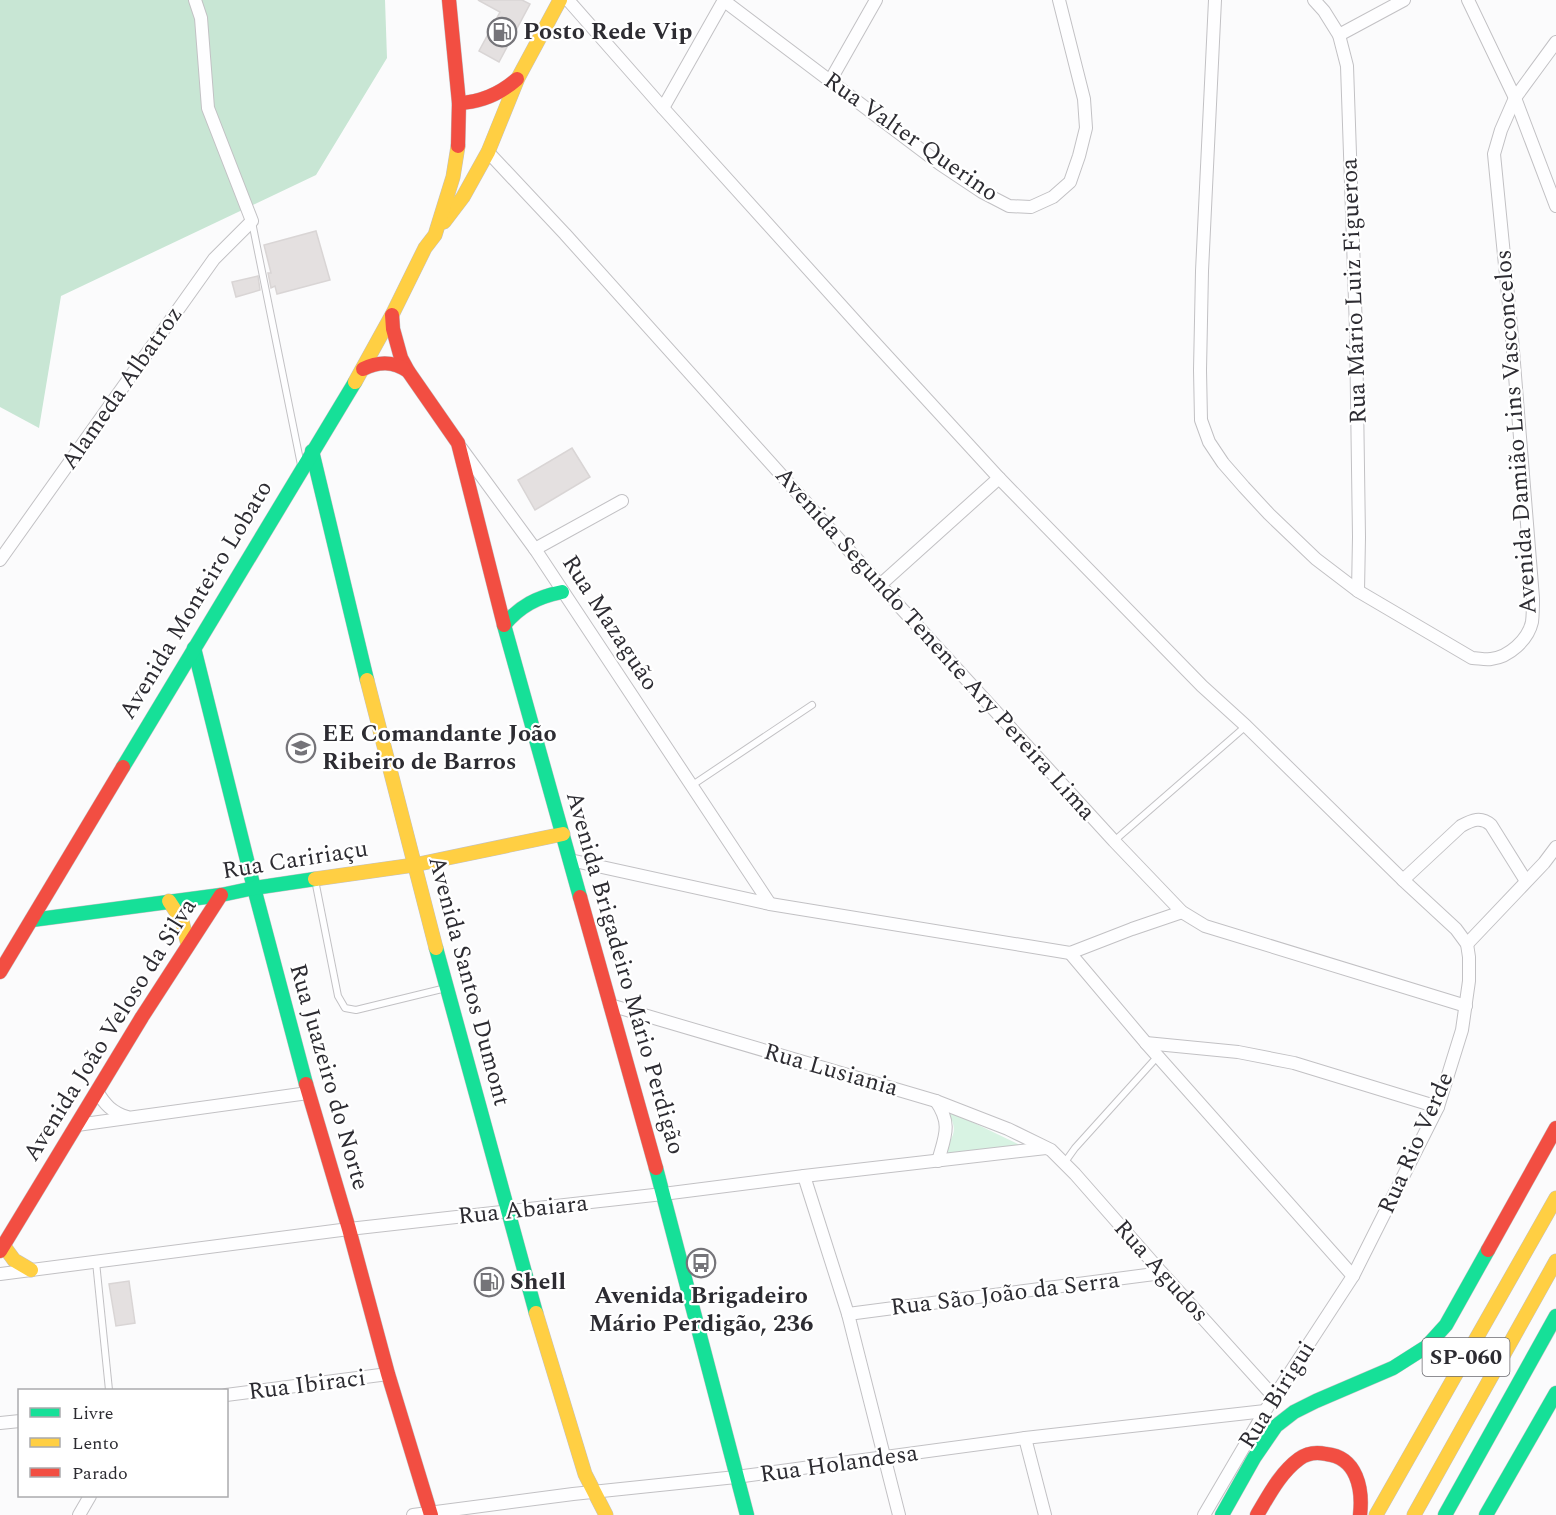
<svg xmlns="http://www.w3.org/2000/svg" width="1556" height="1515" viewBox="0 0 1556 1515" font-family="Spectral,serif">
<style>
.green{fill:#d8f3e3}
.forest{fill:#c8e6d4}
.building{fill:#e4e0e0;stroke:#d9d5d5;stroke-width:1.5}
.lines{fill:none;stroke-linecap:round;stroke-linejoin:round}
.lane-casing{stroke:#c2c1c4;stroke-width:8}
.street-casing{stroke:#c2c1c4;stroke-width:14}
.fast-casing{stroke:#c2c1c4;stroke-width:15}
.slow-casing{stroke:#c2c1c4;stroke-width:15}
.jam-casing{stroke:#c2c1c4;stroke-width:15}
.lane{stroke:#fefeff;stroke-width:6}
.street{stroke:#fefeff;stroke-width:12}
.fast{stroke:#16e098;stroke-width:14}
.slow{stroke:#ffcf43;stroke-width:14}
.jam{stroke:#f24e42;stroke-width:14}
.labels{text-anchor:middle;dominant-baseline:central;stroke-width:4.5;stroke-linejoin:round;paint-order:stroke}
.shield{fill:#fff;stroke:#6c6b70;stroke-width:1.5}
.shield-label{font-size:22px;font-weight:bold;fill:#2d2c32}
.poi-label{font-size:24px;font-weight:bold;fill:#2d2c32;stroke:#fff;text-anchor:start}
.street-label{font-size:24px;fill:#2d2c32;stroke:#fff}
</style>
<rect width="100%" height="100%" fill="#fbfbfc"/>
<path class="green" d="M945 1109 1022 1146 940 1156C953 1136 961 1131 945 1109Z"/>
<path class="forest" d="M0 0H385L387 58 316 175 61 296 39 428 0 407Z"/>
<g class="building">
<path d="M478 0H522L530 4 499 62 479 51 500 12Z"/>
<path d="M316 231 330 280 277 294 275 286 271 288 268 273H271L264 245Z"/>
<path d="M258 276 260 290 236 297 232 282Z"/>
<path d="M572 448 590 477 535 510 518 480Z"/>
<path d="M129 1281 135 1323 116 1326 109 1284Z"/>
</g>
<g class="lines">
<g class="lane-casing">
<g id="lane">
<path d="M252 222 301 465"/>
<path d="M691 786 812 705"/>
<path d="M1114 841 1246 726"/>
<path d="M315 880 338 996 345 1008 356 1010 446 988"/>
<path d="M1065 1162 1075 1148 1158 1056"/>
<path d="M96 1262 109 1390"/>
</g>
</g>
<g class="street-casing">
<g id="street">
<path d="M568 0 663 108 865 332 999 478 1202 686 1246 726 1403 880 1456 929 1467 944 1469 957V981L1462 1030 1438 1107 1353 1276 1265 1411 1204 1515"/>
<path d="M723 0 940 164 982 192 1009 206 1031 207 1053 197 1070 182 1079 156 1086 128 1084 99 1059 0"/>
<path d="M1215 0 1202 271 1200 370 1201 420 1209 442 1223 463 1244 487 1269 514 1316 559 1358 591 1472 658C1478 658 1485 660 1491 659 1509 657 1528 640 1532 622 1533 614 1533 606 1533 598L1511 326 1494 154 1501 130 1515 98 1556 42"/>
<path d="M1314 0 1324 11 1339 35 1347 66 1356 330 1359 537 1358 591"/>
<path d="M1468 0 1515 98 1556 206"/>
<path d="M1339 35 1404 0"/>
<path d="M830 81 876 0"/>
<path d="M663 108 724 0"/>
<path d="M488 152 565 234 880 585 1114 841 1182 912 1205 926 1466 1006"/>
<path d="M461 448 535 549 770 904"/>
<path d="M535 549 622 501"/>
<path d="M0 560 214 259 252 221 208 108 201 18 195 0"/>
<path d="M880 585 999 478"/>
<path d="M570 860 770 904 1070 953 1132 929 1182 912"/>
<path d="M1403 880 1461 826C1472 820 1481 816 1491 825L1526 881"/>
<path d="M1467 944 1544 863 1556 847"/>
<path d="M1070 953 1146 1043 1353 1276"/>
<path d="M610 1005 936 1101 1008 1129 1051 1150 1075 1174 1162 1273 1274 1397"/>
<path d="M1146 1043 1238 1052 1294 1063 1438 1107"/>
<path d="M97 1091C105 1105 112 1112 127 1117"/>
<path d="M936 1101C952 1124 945 1136 938 1161"/>
<path d="M77 1125 308 1093"/>
<path d="M804 1176 848 1314 899 1515"/>
<path d="M0 1274 349 1229 663 1194 804 1176 1046 1148"/>
<path d="M848 1314 1162 1273"/>
<path d="M226 1395 388 1374"/>
<path d="M0 1423 20 1421"/>
<path d="M1025 1438 1045 1515"/>
<path d="M79 1515 90 1496"/>
<path d="M413 1515 573 1494 736 1477 1025 1438 1265 1411"/>
</g>
</g>
<g class="fast-casing">
<g id="fast">
<path d="M312 451 367 680"/>
<path d="M504 625 580 897"/>
<path d="M504 625C520 606 537 597 562 592"/>
<path d="M194 648 254 888 306 1084"/>
<path d="M123 767 355 382"/>
<path d="M32 920 221 895 254 888 315 879"/>
<path d="M436 948 536 1313"/>
<path d="M656 1168 747 1515"/>
<path d="M1222 1515 1254 1458 1276 1426 1294 1412 1316 1401 1393 1368 1426 1347 1446 1325 1488 1250"/>
<path d="M1445 1515 1556 1316"/>
<path d="M1486 1515 1556 1393"/>
</g>
</g>
<g class="slow-casing">
<g id="slow">
<path d="M444 222 463 197 488 152 518 78 560 0"/>
<path d="M355 382 392 315 425 248 435 235 453 177 458 146"/>
<path d="M367 680 436 948"/>
<path d="M315 879 414 865 563 834"/>
<path d="M169 901 182 921 188 945"/>
<path d="M3 1245 14 1260 31 1270"/>
<path d="M536 1313 585 1474 606 1515"/>
<path d="M1376 1515 1556 1198"/>
<path d="M1414 1515 1556 1261"/>
</g>
</g>
<g class="jam-casing">
<g id="jam">
<path d="M449 0 459 103 458 146"/>
<path d="M459 103C482 102 500 94 517 79"/>
<path d="M392 315 393 329 401 358 408 371 458 443 504 625"/>
<path d="M363 369C379 361 393 361 408 371"/>
<path d="M580 897 656 1168"/>
<path d="M0 972 123 767"/>
<path d="M306 1084 349 1229 388 1374 431 1515"/>
<path d="M1488 1250 1556 1128"/>
<path d="M0 1251 142 1017 221 895"/>
<path d="M1257 1515C1269 1495 1280 1473 1299 1459 1307 1453 1317 1452 1326 1454 1357 1457 1363 1489 1360 1515"/>
</g>
</g>
<use href="#lane" class="lane"/>
<use href="#street" class="street"/>
<use href="#fast" class="fast"/>
<use href="#slow" class="slow"/>
<use href="#jam" class="jam"/>
</g>
<defs>
<g id="fuel-ring" transform="scale(1.5)"><circle r="9.5" fill="#fff" stroke="#757479" stroke-width="1.5"/><path d="M-5.5-6h7V0h2V4h1.3V-2.5L3-4.5l.8-.8L6-3V5H2.5V1h-1V6h-7ZM-4.2-4.7v3.2H.2V-4.7Z" fill="#757479"/></g>
<g id="school-ring" transform="scale(1.5)"><circle r="9.5" fill="#fff" stroke="#757479" stroke-width="1.5"/><path d="M0-5L7-2L0 1L-7-2ZM-4 1L0 2.5L4 1V4Q0 6-4 4Z" fill="#757479"/></g>
<g id="bus-ring" transform="scale(1.5)"><circle r="9.5" fill="#fff" stroke="#757479" stroke-width="1.5"/><path d="M-5-6H5V4H4V6H2V4H-2V6H-4V4H-5ZM-3.5-4V0h7V-4ZM-3.5 1.2v1.5H-2V1.2ZM2 1.2v1.5H3.5V1.2Z" fill="#757479"/></g>
</defs>
<g fill-rule="evenodd">
<use href="#fuel-ring" x="502" y="32"/>
<use href="#school-ring" x="301" y="748"/>
<use href="#bus-ring" x="701" y="1263"/>
<use href="#fuel-ring" x="489" y="1282"/>
</g>
<g class="labels">
<rect class="shield" x="1422.5" y="1338" width="87" height="38" rx="4.5"/>
<g class="shield-label">
<text x="1466" y="1357">SP-060</text>
</g>
<g class="poi-label">
<text x="523" y="32">Posto Rede Vip</text>
<text x="322" y="734">EE Comandante João<tspan x="322" dy="28">Ribeiro de Barros</tspan></text>
<text x="510" y="1282">Shell</text>
<text x="701" y="1296" text-anchor="middle">Avenida Brigadeiro<tspan x="701" dy="28">Mário Perdigão, 236</tspan></text>
</g>
<g class="street-label">
<text transform="translate(911 137) rotate(35)">Rua Valter Querino</text>
<text transform="translate(1354 291) rotate(-92)">Rua Mário Luiz Figueroa</text>
<text transform="translate(122 388) rotate(-55)">Alameda Albatroz</text>
<text transform="translate(1516 432) rotate(-94)">Avenida Damião Lins Vasconcelos</text>
<text transform="translate(196 600) rotate(-59)">Avenida Monteiro Lobato</text>
<text transform="translate(610 623) rotate(57)">Rua Mazaguão</text>
<text transform="translate(935 644) rotate(48)">Avenida Segundo Tenente Ary Pereira Lima</text>
<text transform="translate(295 860) rotate(-9)">Rua Caririaçu</text>
<text transform="translate(625 973) rotate(74)">Avenida Brigadeiro Mário Perdigão</text>
<text transform="translate(469 981) rotate(75)">Avenida Santos Dumont</text>
<text transform="translate(110 1030) rotate(-58)">Avenida João Veloso da Silva</text>
<text transform="translate(831 1070) rotate(16)">Rua Lusiania</text>
<text transform="translate(329 1077) rotate(74)">Rua Juazeiro do Norte</text>
<text transform="translate(1416 1143) rotate(-66)">Rua Rio Verde</text>
<text transform="translate(523 1210) rotate(-6)">Rua Abaiara</text>
<text transform="translate(1161 1271) rotate(48)">Rua Agudos</text>
<text transform="translate(1005 1294) rotate(-7)">Rua São João da Serra</text>
<text transform="translate(307 1385) rotate(-7)">Rua Ibiraci</text>
<text transform="translate(1277 1395) rotate(-58)">Rua Birigui</text>
<text transform="translate(839 1464) rotate(-8)">Rua Holandesa</text>
</g>
</g>
<rect x="18" y="1389" width="210" height="108" fill="#ffffff" stroke="#ababad" stroke-width="1.5"/>
<rect x="30" y="1408" width="30" height="9" fill="#16e098" stroke="#ababad" stroke-width="1.5"/>
<text x="72" y="1419" font-size="18" fill="#2d2c32">Livre</text>
<rect x="30" y="1438" width="30" height="9" fill="#ffcf43" stroke="#ababad" stroke-width="1.5"/>
<text x="72" y="1449" font-size="18" fill="#2d2c32">Lento</text>
<rect x="30" y="1468" width="30" height="9" fill="#f24e42" stroke="#ababad" stroke-width="1.5"/>
<text x="72" y="1479" font-size="18" fill="#2d2c32">Parado</text>
</svg>
